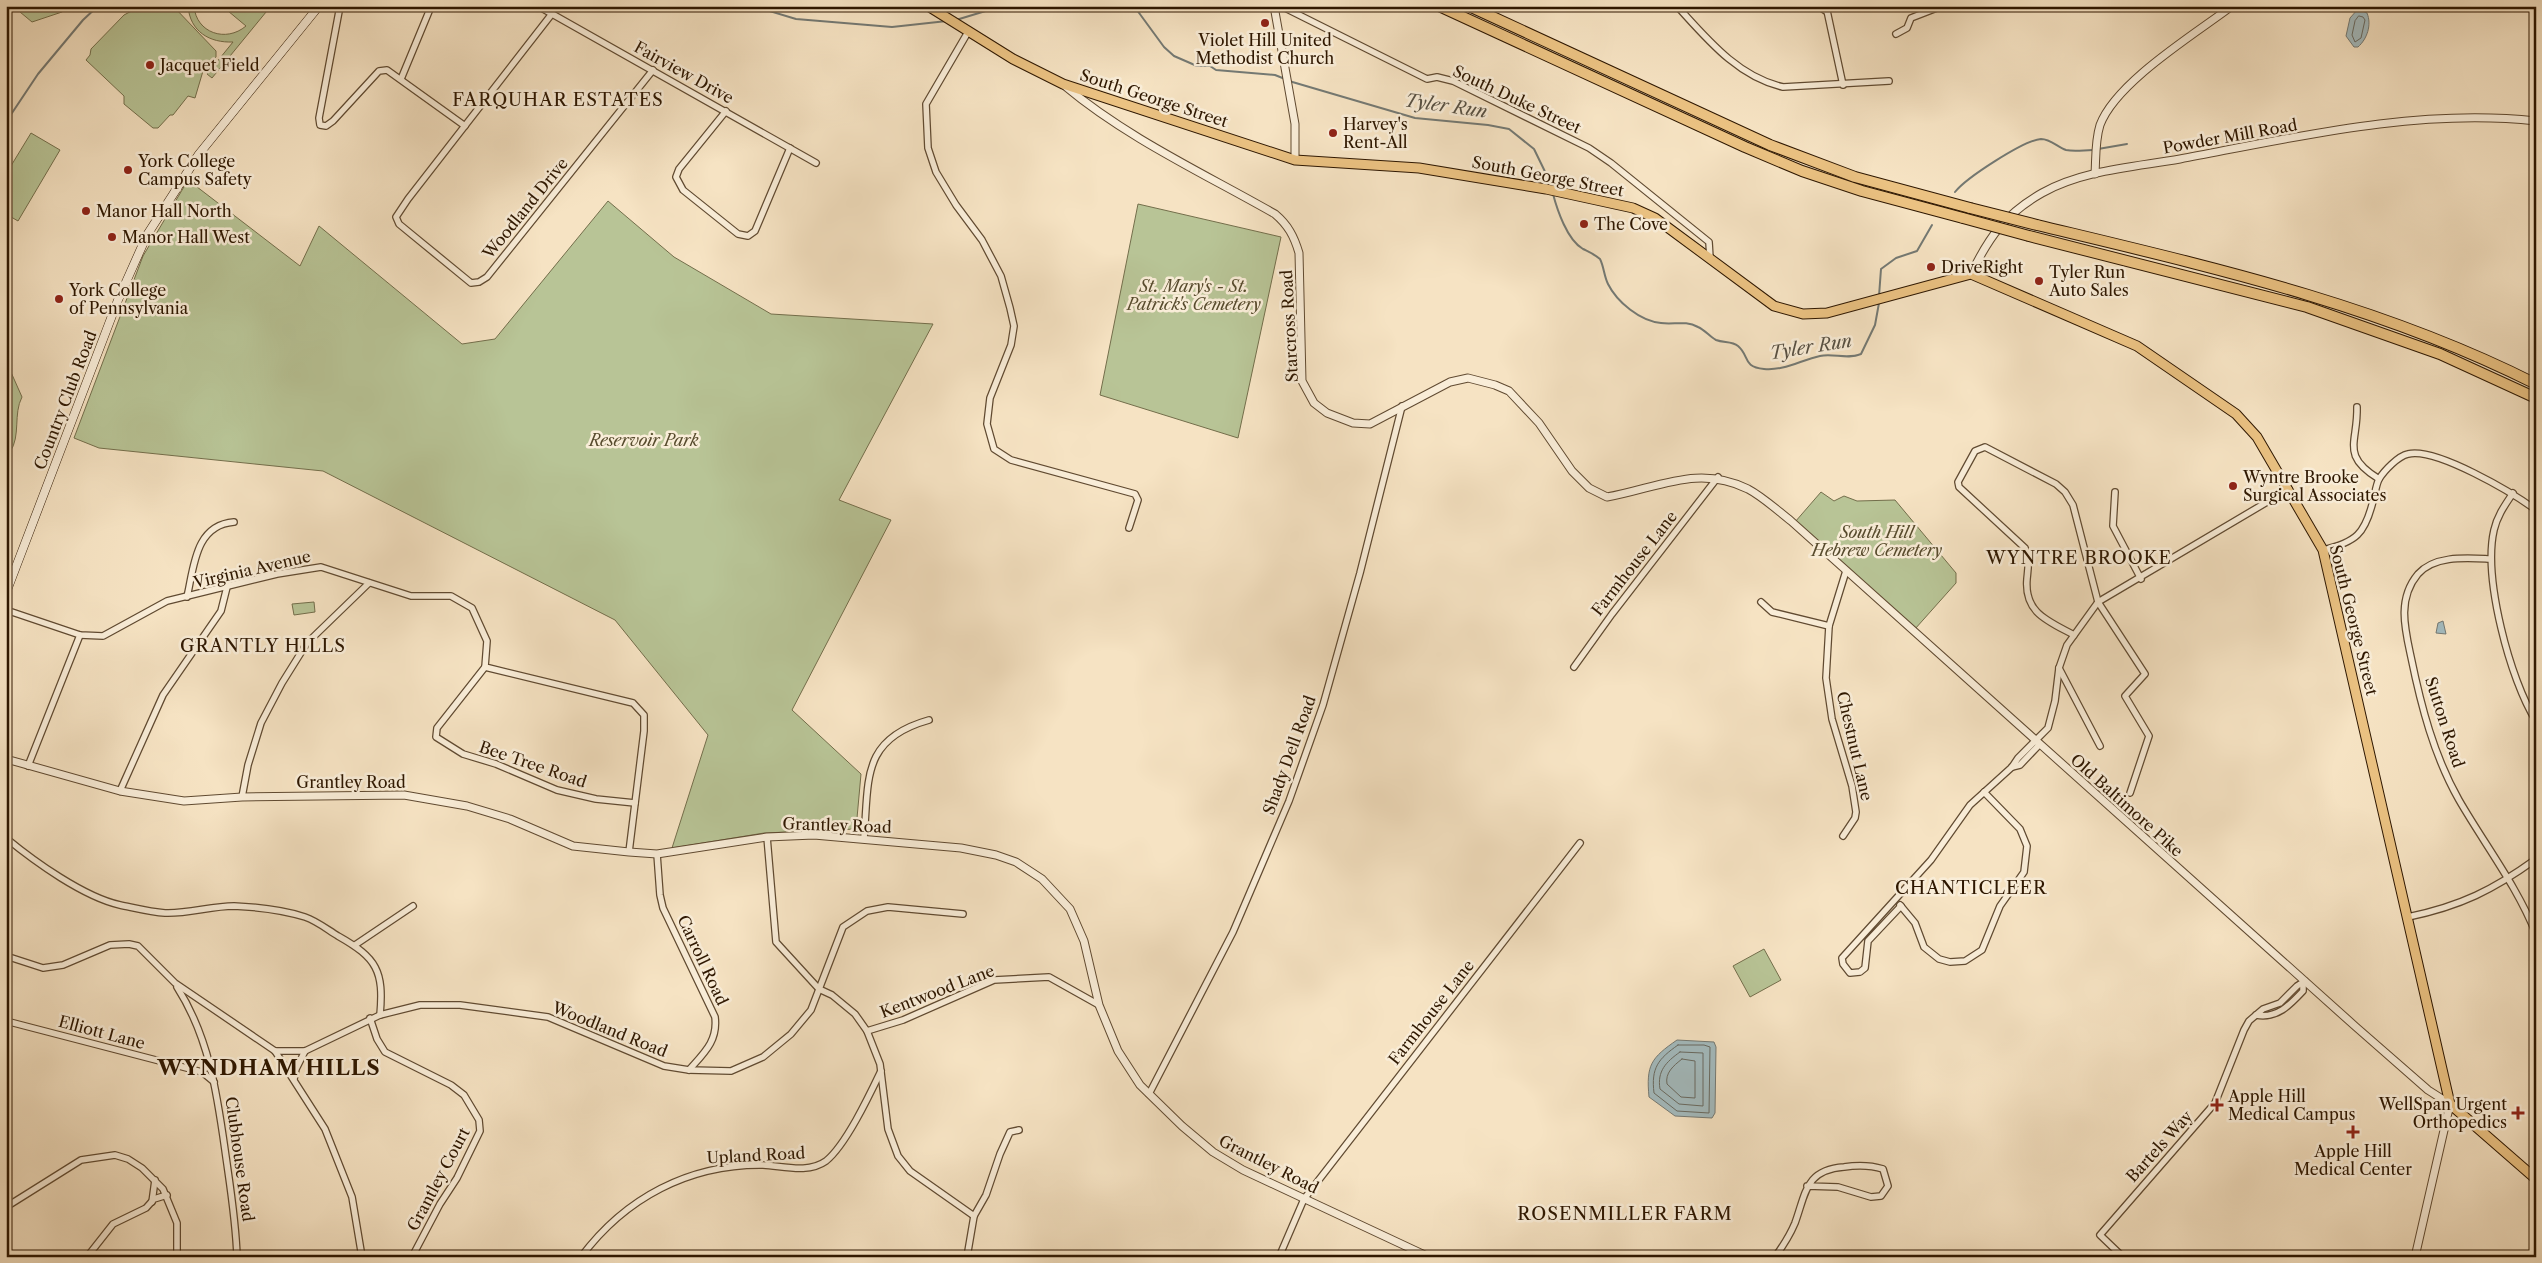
<svg xmlns="http://www.w3.org/2000/svg" width="2542" height="1263" viewBox="0 0 2542 1263" font-family="'Libre Caslon Text',serif">
<style>
.green{fill:#b8c496;stroke:#736e4b}
.water{fill:#a3bbbf;stroke:#747973}
.lines{fill:none;stroke-linecap:round;stroke-linejoin:round}
.shore{stroke:#686960;stroke-width:1}
.stream{stroke:#747973;stroke-width:2}
.minor-casing{stroke:#604a31;stroke-width:8}
.tertiary-casing{stroke:#604a31;stroke-width:9}
.secondary-casing{stroke:#2e1700;stroke-width:9}
.primary-casing{stroke:#2e1700;stroke-width:11}
.motorway-casing{stroke:#2e1700;stroke-width:12}
.minor{stroke:#f9edd8;stroke-width:5.5}
.tertiary{stroke:#f9edd8;stroke-width:7}
.secondary{stroke:#f9edd8;stroke-width:8}
.primary{stroke:#ebc282;stroke-width:9}
.motorway{stroke:#ebc282;stroke-width:10}
.motorway-bridge-casing{stroke:#2e1700;stroke-width:12;stroke-linecap:butt}
.motorway-bridge{stroke:#ebc282;stroke-width:10}
.poi-dot{fill:#8f2418;stroke:#f9edd8;stroke-width:2}
.labels{text-anchor:middle;dominant-baseline:central;stroke-width:5;stroke-linejoin:round;paint-order:stroke}
.poi-label{font-size:16px;fill:#2e1700;stroke:#f9edd8;text-anchor:start}
.street-label{font-size:16px;fill:#2e1700;stroke:#f9edd8}
.park-label{font-size:16px;font-style:italic;fill:#574b2d;stroke:#f9edd8}
.neighbourhood-label{font-size:18px;letter-spacing:1px;fill:#2e1700;stroke:#f9edd8}
.water-label{font-size:18px;font-style:italic;fill:#575043;stroke:#f9edd8}
.district-label{font-size:21px;font-weight:bold;letter-spacing:1px;fill:#2e1700;stroke:#f9edd8}
</style>
<rect width="100%" height="100%" fill="#f6e3c3"/>
<filter id="stains"><feTurbulence type="fractalNoise" baseFrequency=".004" numOctaves="4"/><feColorMatrix values="0 0 0 0 .2 0 0 0 0 .09 0 0 0 0 .02 0 0 0 .5 -.17"/></filter>
<radialGradient id="worn" r=".72"><stop offset=".6" stop-color="#630" stop-opacity="0"/><stop offset="1" stop-color="#630" stop-opacity=".3"/></radialGradient>
<g class="green">
<path d="M18 6H69L62 12 32 22 20 12Z"/>
<path d="M141 6H173L216 51V57L203 71 195 98 188 96 173 115H170L158 128H153L124 104V96L86 60 90 55 91 49 124 15Z"/>
<path d="M188 6H194C196 33 226 43 246 26L222 6H271L212 78 207 74 233 42C210 43 190 32 188 6Z"/>
<path d="M31 133 60 150 18 221 6 214V174Z"/>
<path d="M188 180 300 266 319 226 462 344 495 339 608 201 674 257 771 314 933 324 839 500 891 520 792 710 861 774 856 829 764 833 672 848 708 735 615 620 323 471 99 448 74 438 143 256Z"/>
<path d="M1138 204 1281 237 1238 438 1100 395Z"/>
<path d="M6 352 10 359 6 361 22 397C13 414 21 436 10 452L6 451Z"/>
<path d="M1821 492 1834 501 1844 496 1857 501 1895 500 1956 573V583L1915 629 1795 522Z"/>
<path d="M314 602 315 612 294 615 292 604Z"/>
<path d="M1764 949 1781 980 1750 997 1733 966Z"/>
</g>
<g class="water">
<path d="M2358 9 2367 13C2372 25 2367 39 2358 47H2354L2346 36 2350 18Z"/>
<path d="M2443 621 2446 634 2436 633 2438 623Z"/>
<path d="M1677 1040 1714 1042 1716 1047 1715 1113 1712 1118 1675 1116 1649 1097C1646 1065 1651 1058 1677 1040Z"/>
</g>
<g class="lines">
<g class="shore">
<path d="M2359 16 2363 17 2365 20 2361 38 2355 42 2352 35 2355 21Z"/>
<path d="M1678 1045H1704L1710 1047 1709 1113 1677 1111 1654 1093C1651 1068 1658 1059 1678 1045Z"/>
<path d="M1680 1052 1703 1053V1106L1679 1104 1660 1089C1657 1071 1666 1062 1680 1052Z"/>
<path d="M1682 1059 1695 1061V1098L1681 1097 1667 1084C1665 1073 1673 1066 1682 1059Z"/>
</g>
<g class="stream">
<path d="M753 6 796 19 892 27 947 21"/>
<path d="M1134 6 1164 47 1174 56 1197 66H1210L1216 70 1275 75 1285 79"/>
<path d="M956 20 1002 6"/>
<path d="M1289 81 1415 118 1488 125 1509 129 1534 149 1552 186"/>
<path d="M6 122 38 74 83 20 98 6"/>
<path d="M2098 149 2127 144"/>
<path d="M1955 192C1966 178 2024 140 2041 139 2051 139 2057 147 2066 150 2075 152 2084 150 2093 150"/>
<path d="M1553 194C1557 209 1567 240 1583 249 1589 252 1594 254 1600 259 1604 267 1604 276 1608 284 1617 302 1640 321 1661 323 1674 325 1685 320 1698 327 1705 330 1710 337 1716 340 1724 343 1732 341 1738 346 1750 356 1742 367 1764 369 1784 371 1801 360 1820 356 1834 353 1847 360 1861 354L1875 325 1879 303"/>
<path d="M1879 296 1881 269 1896 258 1917 251 1932 225"/>
</g>
<g class="minor-casing">
<g id="minor">
<path d="M340 6 319 118 320 125 326 126 333 121 379 71 387 70 465 126"/>
<path d="M538 6 816 163"/>
<path d="M1281 6 1427 79 1437 77 1453 81 1589 148 1611 163 1709 242 1710 258"/>
<path d="M1677 6C1707 39 1738 77 1783 87L1889 81"/>
<path d="M1818 6 1826 11"/>
<path d="M1826 6 1843 85"/>
<path d="M551 15 408 199 396 217 399 224 471 283 479 282 487 277 653 70"/>
<path d="M968 32 926 104 928 148 936 172 956 205 982 240 1001 276 1010 308 1014 326 1011 345 990 398 987 424 994 449 1011 460 1135 494 1138 500 1129 528"/>
<path d="M1896 34 1907 28 1911 18 1942 6"/>
<path d="M401 79 430 9"/>
<path d="M726 111 679 169 676 177 683 190 738 234 748 236 755 231 790 148"/>
<path d="M2357 407C2358 443 2340 455 2379 479"/>
<path d="M2115 492 2113 526 2141 579"/>
<path d="M2513 493C2505 505 2497 516 2494 530 2483 578 2510 680 2536 721"/>
<path d="M2323 550C2356 542 2365 534 2373 501 2375 494 2376 485 2379 479 2384 471 2398 456 2408 454 2436 447 2513 493 2536 510"/>
<path d="M2490 559C2467 558 2435 555 2418 574 2397 599 2405 629 2411 657 2421 706 2434 756 2459 800 2485 845 2517 886 2536 934"/>
<path d="M187 597C194 567 195 525 234 522"/>
<path d="M1761 602 1772 612 1829 626"/>
<path d="M6 610 80 635 103 636 167 601 277 574 321 567 411 596H451L472 608 487 641 485 667 633 703 644 715V731L629 852"/>
<path d="M2074 635C2048 621 2024 613 2027 579 2028 568 2030 558 2025 548L1959 487 1958 482 1975 451 1985 447 2056 484 2065 492 2073 505 2098 602 2145 674 2125 696 2149 736 2130 793"/>
<path d="M485 667 437 728 436 737 463 754 496 764 557 790 596 799 635 803"/>
<path d="M1574 667 1612 614 1718 477"/>
<path d="M2059 668 2100 746"/>
<path d="M28 766 80 635"/>
<path d="M2012 767 2020 765 2039 745"/>
<path d="M120 791 163 695 221 611 227 587"/>
<path d="M242 797 248 765 261 723 282 683 307 643 369 583"/>
<path d="M1843 836 1855 818 1856 812 1852 786 1832 719 1826 678 1829 626 1846 571"/>
<path d="M767 837 776 942 819 989 832 995 855 1014 867 1031 880 1064 888 1129 898 1156 910 1171 974 1216"/>
<path d="M6 838C35 862 84 897 120 905 135 908 151 912 165 913 188 914 211 906 234 906 256 907 283 910 305 917 317 921 328 930 338 936 377 958 384 971 380 1015"/>
<path d="M864 838C869 779 861 739 929 720"/>
<path d="M657 854 660 895 663 908 715 1017C718 1041 704 1053 689 1070"/>
<path d="M1900 905 1915 923 1924 947 1939 959 1950 962 1965 961 1982 950 2000 906 2024 872 2027 846 2020 829 1984 792"/>
<path d="M1901 906 1868 941 1865 968 1860 972 1850 973 1843 964 1842 958 1931 860 1970 805 2012 767 2018 758 2048 728 2055 701 2059 668 2067 645 2098 602 2289 489"/>
<path d="M2408 917C2461 906 2493 890 2536 859"/>
<path d="M355 945 413 906"/>
<path d="M6 956 43 968 63 965 110 945 129 944 138 946 175 983 275 1051 325 1129 352 1197 362 1257"/>
<path d="M177 987C209 1037 217 1093 225 1150 230 1186 236 1221 237 1257"/>
<path d="M2256 1015C2277 1019 2290 1005 2303 991V984"/>
<path d="M370 1018 377 1039 385 1052 451 1085 464 1095 479 1120 480 1131 457 1178 440 1204 412 1257"/>
<path d="M6 1021 202 1072 214 1082"/>
<path d="M867 1031 903 1020 994 980 1049 977 1099 1005"/>
<path d="M275 1051H305L380 1015 420 1005H460L548 1017 664 1066 689 1070 731 1071 763 1057 791 1034 811 1010 843 927 867 911 888 907 963 914"/>
<path d="M294 1079 296 1069 305 1051"/>
<path d="M1149 1094 1233 932 1289 801 1323 705 1360 573 1402 406"/>
<path d="M152 1202 155 1180"/>
<path d="M6 1207 81 1160 115 1155 128 1159 142 1168 163 1189 177 1223V1257"/>
<path d="M87 1257 113 1224 146 1208 154 1199 167 1195"/>
<path d="M581 1257C625 1198 689 1164 763 1165 783 1166 808 1174 826 1161 846 1145 870 1094 881 1071"/>
<path d="M967 1257 974 1216 986 1195 1000 1154 1010 1132 1019 1130"/>
<path d="M1279 1257 1304 1199 1580 843"/>
<path d="M1775 1257C1783 1246 1790 1235 1795 1223 1806 1193 1805 1170 1844 1167 1857 1165 1870 1165 1883 1169L1888 1186 1881 1196 1871 1197 1838 1187 1807 1186"/>
<path d="M2123 1257 2100 1235 2215 1103 2244 1030 2249 1021 2263 1009 2280 1003 2297 986 2305 981"/>
</g>
</g>
<g class="tertiary-casing">
<g id="tertiary">
<path d="M1274 6 1295 124V160"/>
<path d="M1065 86C1127 138 1205 174 1275 214 1288 225 1294 236 1299 253L1302 381 1314 403 1327 413 1353 423 1370 424 1450 382 1468 378 1495 385 1509 391 1539 423 1572 471 1589 488 1607 497C1658 488 1698 464 1748 489 1763 497 1777 510 1791 521L2356 1027 2428 1090 2450 1104 2415 1257"/>
<path d="M2095 174C2096 158 2095 141 2100 125 2116 82 2195 34 2232 6"/>
<path d="M1971 274C1989 237 2005 214 2042 193 2083 170 2135 167 2180 159 2296 137 2417 108 2536 121"/>
<path d="M6 759 120 791 184 801 242 797 404 795 467 806 510 819 573 846 629 852 657 854 767 837 814 835 961 848 996 855 1016 862 1042 879 1070 909 1084 941 1099 1005 1118 1051 1140 1085 1182 1126 1213 1152 1243 1170 1429 1257"/>
</g>
</g>
<g class="secondary-casing">
<path id="secondary" d="M6 593 118 300 147 235 199 154 319 6"/>
</g>
<g class="primary-casing">
<path id="primary" d="M928 6 1013 59 1063 84 1295 160 1419 168 1546 189 1633 208 1655 218 1774 306 1803 314 1827 313 1971 274 2137 346 2236 414 2257 437 2323 550 2450 1104 2536 1179"/>
</g>
<g class="motorway-casing">
<g id="motorway">
<path d="M1439 6 1745 147 1802 171 1862 191 1963 218"/>
<path d="M1469 6 1770 145 1855 177 1970 208"/>
<path d="M2037 225C2207 266 2378 304 2536 384"/>
<path d="M2029 236 2307 307 2440 354 2536 398"/>
</g>
</g>
<use href="#minor" class="minor"/>
<use href="#tertiary" class="tertiary"/>
<use href="#secondary" class="secondary"/>
<use href="#primary" class="primary"/>
<use href="#motorway" class="motorway"/>
<g class="motorway-bridge-casing">
<g id="motorway-bridge">
<path d="M1970 208 2037 225"/>
<path d="M1963 218 2029 236"/>
</g>
</g>
<use href="#motorway-bridge" class="motorway-bridge"/>
</g>
<g class="poi-dot">
<circle cx="1265" cy="23" r="5"/>
<circle cx="150" cy="65" r="5"/>
<circle cx="1333" cy="133" r="5"/>
<circle cx="128" cy="170" r="5"/>
<circle cx="86" cy="211" r="5"/>
<circle cx="1584" cy="224" r="5"/>
<circle cx="112" cy="237" r="5"/>
<circle cx="1931" cy="267" r="5"/>
<circle cx="2039" cy="281" r="5"/>
<circle cx="59" cy="299" r="5"/>
<circle cx="2233" cy="486" r="5"/>
<path d="M2214.5 1097.5h5v5h5v5h-5v5h-5v-5h-5v-5h5z"/>
<path d="M2515.5 1105.5h5v5h5v5h-5v5h-5v-5h-5v-5h5z"/>
<path d="M2350.5 1124.5h5v5h5v5h-5v5h-5v-5h-5v-5h5z"/>
</g>
<g class="labels">
<g class="poi-label">
<text x="1265" y="40" text-anchor="middle">Violet Hill United<tspan x="1265" dy="18">Methodist Church</tspan></text>
<text x="160" y="65">Jacquet Field</text>
<text x="1343" y="124">Harvey's<tspan x="1343" dy="18">Rent-All</tspan></text>
<text x="138" y="161">York College<tspan x="138" dy="18">Campus Safety</tspan></text>
<text x="96" y="211">Manor Hall North</text>
<text x="1594" y="224">The Cove</text>
<text x="122" y="237">Manor Hall West</text>
<text x="1941" y="267">DriveRight</text>
<text x="2049" y="272">Tyler Run<tspan x="2049" dy="18">Auto Sales</tspan></text>
<text x="69" y="290">York College<tspan x="69" dy="18">of Pennsylvania</tspan></text>
<text x="2243" y="477">Wyntre Brooke<tspan x="2243" dy="18">Surgical Associates</tspan></text>
<text x="2228" y="1096">Apple Hill<tspan x="2228" dy="18">Medical Campus</tspan></text>
<text x="2507" y="1104" text-anchor="end">WellSpan Urgent<tspan x="2507" dy="18">Orthopedics</tspan></text>
<text x="2353" y="1151" text-anchor="middle">Apple Hill<tspan x="2353" dy="18">Medical Center</tspan></text>
</g>
<g class="street-label">
<text transform="translate(684 72) rotate(29)">Fairview Drive</text>
<text transform="translate(1154 98) rotate(18)">South George Street</text>
<text transform="translate(1517 99) rotate(25)">South Duke Street</text>
<text transform="translate(2230 136) rotate(-10)">Powder Mill Road</text>
<text transform="translate(1548 176) rotate(11)">South George Street</text>
<text transform="translate(525 208) rotate(-51)">Woodland Drive</text>
<text transform="translate(1289 326) rotate(-93)">Starcross Road</text>
<text transform="translate(65 400) rotate(-69)">Country Club Road</text>
<text transform="translate(1634 563) rotate(-52)">Farmhouse Lane</text>
<text transform="translate(252 569) rotate(-13)">Virginia Avenue</text>
<text transform="translate(2354 620) rotate(76)">South George Street</text>
<text transform="translate(2445 722) rotate(72)">Sutton Road</text>
<text transform="translate(1855 746) rotate(77)">Chestnut Lane</text>
<text transform="translate(1289 755) rotate(-70)">Shady Dell Road</text>
<text transform="translate(533 764) rotate(19)">Bee Tree Road</text>
<text x="351" y="782">Grantley Road</text>
<text transform="translate(2127 805) rotate(42)">Old Baltimore Pike</text>
<text transform="translate(837 825) rotate(2)">Grantley Road</text>
<text transform="translate(703 960) rotate(65)">Carroll Road</text>
<text transform="translate(937 991) rotate(-21)">Kentwood Lane</text>
<text transform="translate(1431 1012) rotate(-52)">Farmhouse Lane</text>
<text transform="translate(610 1029) rotate(22)">Woodland Road</text>
<text transform="translate(102 1032) rotate(15)">Elliott Lane</text>
<text transform="translate(2159 1146) rotate(-48)">Bartels Way</text>
<text transform="translate(756 1155) rotate(-3)">Upland Road</text>
<text transform="translate(240 1159) rotate(82)">Clubhouse Road</text>
<text transform="translate(1269 1164) rotate(27)">Grantley Road</text>
<text transform="translate(438 1179) rotate(-62)">Grantley Court</text>
</g>
<g class="park-label">
<text x="1194" y="286">St. Mary's - St.<tspan x="1194" dy="18">Patrick's Cemetery</tspan></text>
<text x="644" y="440">Reservoir Park</text>
<text x="1877" y="532">South Hill<tspan x="1877" dy="18">Hebrew Cemetery</tspan></text>
</g>
<g class="neighbourhood-label">
<text x="558" y="100">FARQUHAR ESTATES</text>
<text x="2079" y="558">WYNTRE BROOKE</text>
<text x="263" y="646">GRANTLY HILLS</text>
<text x="1971" y="888">CHANTICLEER</text>
<text x="1625" y="1214">ROSENMILLER FARM</text>
</g>
<g class="water-label">
<text transform="translate(1446 106) rotate(8)">Tyler Run</text>
<text transform="translate(1811 347) rotate(-9)">Tyler Run</text>
</g>
<g class="district-label">
<text x="269" y="1067">WYNDHAM HILLS</text>
</g>
</g>
<rect width="2542" height="1263" fill="none" stroke="#f6e3c3" stroke-width="25"/>
<rect x="8" y="8" width="2527" height="1248" fill="none" stroke="#2e1700" stroke-width="2.5"/>
<rect x="12" y="12" width="2517" height="1238" fill="none" stroke="#2e1700"/>
<rect width="100%" height="100%" filter="url(#stains)"/>
<rect width="100%" height="100%" fill="url(#worn)"/>
</svg>
